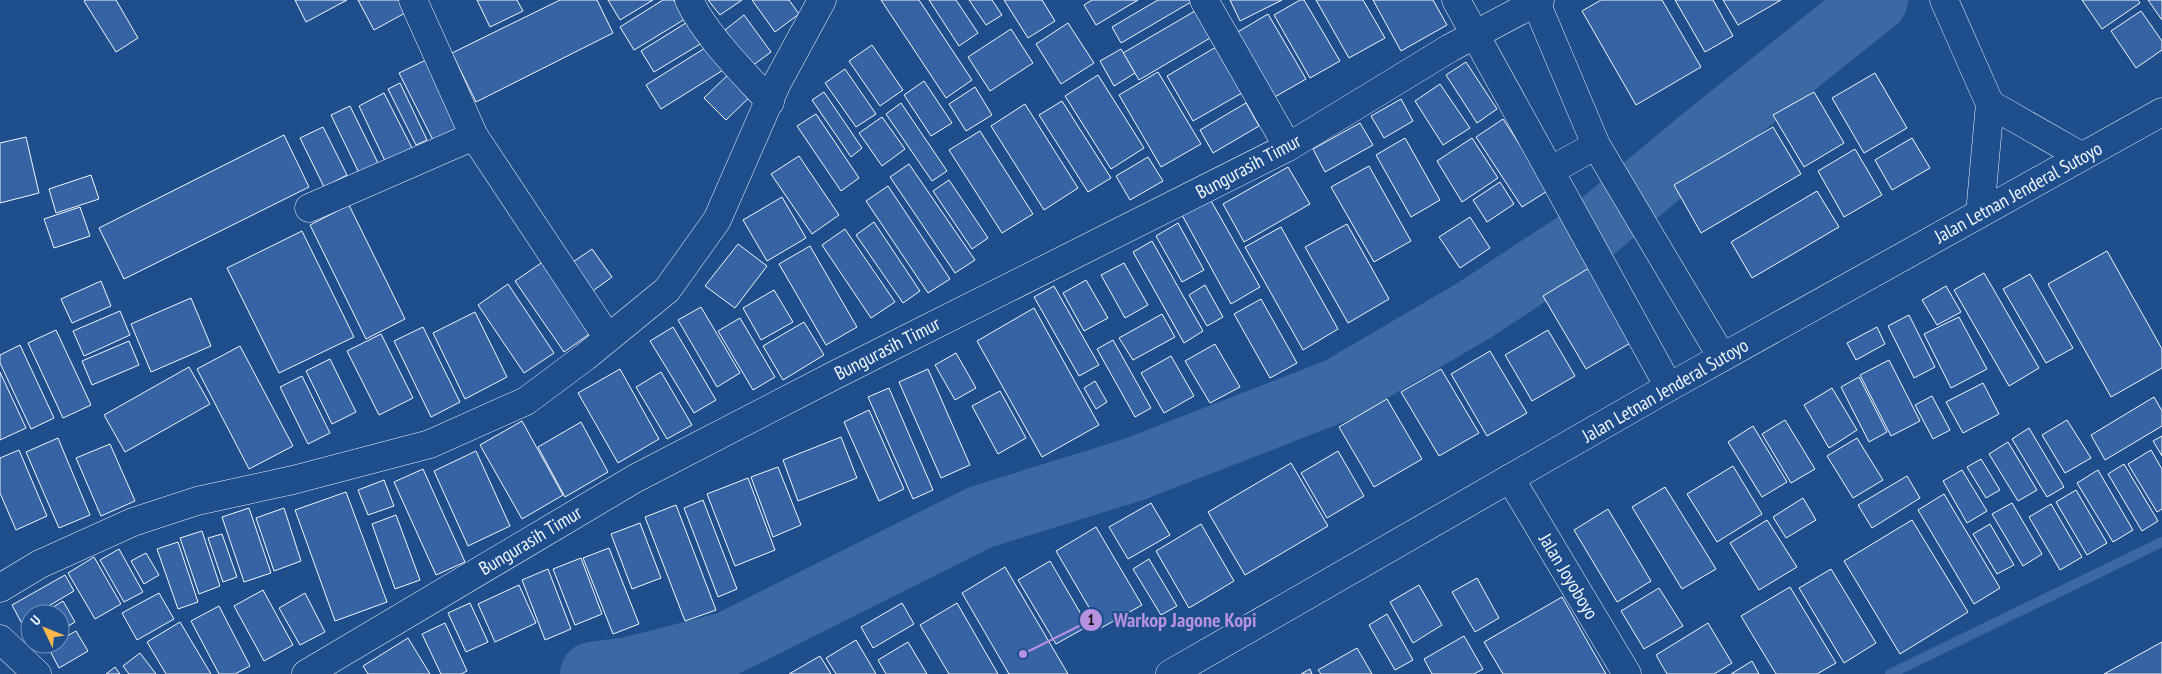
<svg xmlns="http://www.w3.org/2000/svg" width="2162" height="674" viewBox="0 0 2162 674" font-family="'PT Sans Narrow',sans-serif">
<style>
.lines{fill:none;stroke-linecap:round;stroke-linejoin:round}
.stream{stroke:#3b69a3;stroke-width:10}
.river{stroke:#3b69a3;stroke-width:64}
.building{fill:#3563a3;stroke:#f2f6ff}
.street-casing{stroke:#f2f6ff;stroke-width:29}
.secondary-casing{stroke:#f2f6ff;stroke-width:29}
.highway-casing{stroke:#f2f6ff;stroke-width:29}
.street{stroke:#1f4e8c;stroke-width:28}
.secondary{stroke:#1f4e8c;stroke-width:28}
.highway{stroke:#1f4e8c;stroke-width:28}
.labels{text-anchor:middle;dominant-baseline:central;stroke-width:4;stroke-linejoin:round;paint-order:stroke}
.street-label{font-size:19px;fill:#f2f6ff;stroke:#1f4e8c}
.leader{fill:none;stroke:#b691df;stroke-width:2}
.callout-dot{fill:#b691df;stroke:#1f4e8c;stroke-width:2}
.mark-label{font-size:15px;text-anchor:middle;font-weight:bold;fill:#111}
.callout-label{font-size:20px;text-anchor:middle;font-weight:bold;fill:#b691df;stroke:#1f4e8c;stroke-width:4;stroke-linejoin:round;paint-order:stroke}
</style>
<rect width="100%" height="100%" fill="#1f4e8c"/>
<g class="lines">
<path class="stream" d="M1890 674 2162 542"/>
<path class="river" d="M592 674 629 669 727 644 981 517 1135 469 1338 390 1473 311 1581 240 1701 140 1876 0"/>
</g>
<g class="building">
<path d="M86 0H116L138 38 116 52 84 1Z"/>
<path d="M295 0H347L306 22Z"/>
<path d="M358 0H399L405 13 374 30Z"/>
<path d="M477 0H517L523 11 490 27Z"/>
<path d="M560 0H597L613 33 476 102 452 53Z"/>
<path d="M608 0H653L620 20Z"/>
<path d="M663 0H674L685 19 634 50 620 27Z"/>
<path d="M708 0H742L720 15Z"/>
<path d="M752 0H789L799 14 775 32Z"/>
<path d="M881 0H919L972 80 946 98Z"/>
<path d="M929 0H956L978 33 959 46Z"/>
<path d="M969 0H992L1002 15 986 25Z"/>
<path d="M1004 0H1042L1055 21 1028 38Z"/>
<path d="M1092 0H1138L1096 25 1084 5Z"/>
<path d="M1158 0H1190L1191 2 1121 43 1112 27Z"/>
<path d="M1230 0H1282L1240 21Z"/>
<path d="M1300 0H1304L1340 61 1310 78 1274 15Z"/>
<path d="M1316 0H1363L1385 38 1349 58Z"/>
<path d="M1373 0H1433L1447 25 1401 51Z"/>
<path d="M1601 0H1662L1701 67 1636 105 1582 11Z"/>
<path d="M1675 0H1713L1733 36 1705 52Z"/>
<path d="M1723 0H1781L1738 25Z"/>
<path d="M2082 0H2138L2140 3 2102 29Z"/>
<path d="M2148 0H2162V20Z"/>
<path d="M1195 11 1210 38 1139 80 1123 53Z"/>
<path d="M2141 11 2162 41V50L2136 68 2111 31Z"/>
<path d="M1268 14 1306 79 1273 98 1236 33Z"/>
<path d="M744 15 771 52 752 66 725 30Z"/>
<path d="M689 21 702 43 654 72 641 51Z"/>
<path d="M1068 23 1094 63 1061 84 1036 44Z"/>
<path d="M1011 29 1033 63 990 91 968 57Z"/>
<path d="M713 43 728 67 661 109 646 85Z"/>
<path d="M872 45 903 90 880 106 849 61Z"/>
<path d="M1216 47 1242 93 1193 121 1167 76Z"/>
<path d="M1121 49 1135 73 1114 86 1100 61Z"/>
<path d="M430 58 464 126 434 142 399 73Z"/>
<path d="M1466 62 1497 109 1477 123 1446 75Z"/>
<path d="M736 67 758 89 726 120 704 98Z"/>
<path d="M845 69 876 114 856 127 825 83Z"/>
<path d="M1158 72 1201 144 1161 167 1119 95Z"/>
<path d="M1875 73 1907 128 1864 153 1832 98Z"/>
<path d="M1098 75 1144 148 1111 169 1065 96Z"/>
<path d="M924 81 952 123 931 136 904 95Z"/>
<path d="M400 83 427 140 416 145 388 89Z"/>
<path d="M1440 84 1470 128 1443 145 1415 101Z"/>
<path d="M975 87 992 115 966 131 949 104Z"/>
<path d="M824 92 862 148 851 157 812 100Z"/>
<path d="M1814 92 1844 143 1804 167 1773 115Z"/>
<path d="M384 93 412 148 385 161 359 106Z"/>
<path d="M1401 99 1413 121 1384 138 1371 116Z"/>
<path d="M1062 101 1111 178 1088 192 1039 115Z"/>
<path d="M901 103 947 171 932 181 886 114Z"/>
<path d="M1246 103 1259 126 1213 153 1200 130Z"/>
<path d="M1025 104 1078 188 1044 210 991 126Z"/>
<path d="M350 106 379 165 360 175 331 115Z"/>
<path d="M816 114 859 178 841 191 797 126Z"/>
<path d="M882 117 905 149 882 166 859 133Z"/>
<path d="M1503 119 1549 190 1522 207 1476 137Z"/>
<path d="M1360 123 1373 145 1325 172 1313 149Z"/>
<path d="M323 127 347 175 324 187 300 138Z"/>
<path d="M1773 127 1801 174 1701 233 1674 185Z"/>
<path d="M980 131 1033 214 1002 233 949 150Z"/>
<path d="M284 135 309 187 124 279 99 228Z"/>
<path d="M26 137 39 193 0 203V143Z"/>
<path d="M1405 138 1440 200 1411 217 1376 155Z"/>
<path d="M1472 138 1498 178 1462 202 1437 161Z"/>
<path d="M1912 138 1930 168 1892 190 1875 160Z"/>
<path d="M1855 149 1882 195 1844 217 1818 171Z"/>
<path d="M799 156 839 215 812 234 771 174Z"/>
<path d="M1148 157 1163 181 1130 200 1116 176Z"/>
<path d="M909 164 975 260 955 273 890 177Z"/>
<path d="M1369 166 1411 241 1374 262 1331 187Z"/>
<path d="M1288 167 1310 204 1244 242 1223 204Z"/>
<path d="M91 175 99 199 56 213 49 189Z"/>
<path d="M949 180 988 238 972 249 933 191Z"/>
<path d="M1500 182 1514 204 1487 222 1473 200Z"/>
<path d="M888 186 950 279 928 293 866 201Z"/>
<path d="M1817 191 1839 227 1752 278 1731 242Z"/>
<path d="M782 197 806 238 767 261 743 220Z"/>
<path d="M1210 199 1260 287 1231 304 1182 215Z"/>
<path d="M349 205 405 319 366 339 310 225Z"/>
<path d="M80 207 90 236 54 248 44 219Z"/>
<path d="M1470 217 1490 248 1460 268 1439 237Z"/>
<path d="M874 222 920 291 903 303 856 235Z"/>
<path d="M1178 223 1204 270 1182 282 1156 236Z"/>
<path d="M1347 224 1389 299 1348 323 1305 247Z"/>
<path d="M1281 227 1338 329 1303 350 1245 247Z"/>
<path d="M845 229 895 302 871 318 822 245Z"/>
<path d="M302 231 354 337 279 373 227 268Z"/>
<path d="M1152 241 1203 331 1184 343 1133 252Z"/>
<path d="M738 244 767 266 735 308 705 286Z"/>
<path d="M810 246 857 327 826 345 779 264Z"/>
<path d="M592 249 612 277 590 293 570 264Z"/>
<path d="M2107 251 2162 349V368L2111 397 2048 284Z"/>
<path d="M550 257 598 328 564 352 515 281Z"/>
<path d="M1124 263 1148 305 1125 318 1101 275Z"/>
<path d="M1589 268 1632 342 1586 369 1543 296Z"/>
<path d="M1984 273 2039 368 2009 386 1954 290Z"/>
<path d="M2030 274 2073 348 2046 363 2003 289Z"/>
<path d="M1086 280 1108 318 1084 331 1063 293Z"/>
<path d="M101 281 111 306 72 323 61 299Z"/>
<path d="M508 284 554 353 524 373 478 305Z"/>
<path d="M1205 285 1223 317 1207 326 1189 295Z"/>
<path d="M1054 286 1099 365 1079 376 1034 297Z"/>
<path d="M1946 286 1961 312 1937 325 1922 300Z"/>
<path d="M774 290 793 322 761 340 743 308Z"/>
<path d="M191 298 211 346 151 372 131 324Z"/>
<path d="M1261 299 1297 363 1270 378 1234 314Z"/>
<path d="M701 307 740 373 717 387 678 320Z"/>
<path d="M1034 308 1099 425 1042 457 977 341Z"/>
<path d="M120 311 130 335 84 356 73 331Z"/>
<path d="M475 312 507 377 465 399 433 333Z"/>
<path d="M1162 314 1175 337 1133 360 1119 338Z"/>
<path d="M1909 315 1935 367 1914 378 1888 326Z"/>
<path d="M1959 317 1987 369 1951 388 1924 334Z"/>
<path d="M740 318 775 377 753 390 718 331Z"/>
<path d="M804 322 824 355 783 380 763 346Z"/>
<path d="M423 327 460 402 431 417 394 341Z"/>
<path d="M673 327 716 400 694 413 650 341Z"/>
<path d="M1877 327 1885 344 1856 360 1847 343Z"/>
<path d="M56 330 91 405 63 418 28 343Z"/>
<path d="M1548 330 1575 376 1532 401 1505 355Z"/>
<path d="M381 334 413 398 379 415 347 351Z"/>
<path d="M1113 340 1151 408 1135 417 1097 349Z"/>
<path d="M129 341 139 365 92 385 82 361Z"/>
<path d="M1215 344 1240 387 1210 403 1185 361Z"/>
<path d="M20 345 54 418 31 429 0 363V355Z"/>
<path d="M240 346 293 446 249 469 197 369Z"/>
<path d="M1490 351 1527 413 1487 436 1451 374Z"/>
<path d="M956 353 976 388 955 400 935 365Z"/>
<path d="M1171 356 1194 396 1164 413 1141 373Z"/>
<path d="M330 359 356 412 332 424 306 371Z"/>
<path d="M1889 360 1920 421 1891 436 1860 375Z"/>
<path d="M189 367 210 404 125 452 104 415Z"/>
<path d="M620 369 659 439 618 463 578 393Z"/>
<path d="M928 369 970 465 941 478 899 382Z"/>
<path d="M1441 369 1479 433 1439 456 1401 392Z"/>
<path d="M0 372 26 428 0 440Z"/>
<path d="M661 372 692 425 667 439 636 387Z"/>
<path d="M302 376 330 433 308 444 280 387Z"/>
<path d="M1859 377 1887 432 1869 442 1841 387Z"/>
<path d="M1095 381 1107 402 1096 409 1084 388Z"/>
<path d="M1983 383 1999 414 1963 433 1946 402Z"/>
<path d="M889 388 933 490 913 499 868 397Z"/>
<path d="M1832 388 1857 430 1829 448 1804 405Z"/>
<path d="M1000 391 1026 438 998 454 972 406Z"/>
<path d="M1932 396 1950 430 1933 439 1915 405Z"/>
<path d="M2154 397 2162 411V426L2105 460 2091 435Z"/>
<path d="M1387 399 1422 459 1374 487 1339 427Z"/>
<path d="M869 410 904 489 879 501 844 422Z"/>
<path d="M1785 420 1815 469 1791 483 1762 434Z"/>
<path d="M2067 420 2091 458 2065 473 2042 435Z"/>
<path d="M522 421 563 495 522 519 480 445Z"/>
<path d="M581 422 608 472 565 497 538 447Z"/>
<path d="M1753 426 1787 482 1762 497 1728 442Z"/>
<path d="M2029 428 2064 487 2047 497 2012 439Z"/>
<path d="M2162 436V456L2153 441Z"/>
<path d="M841 437 857 478 798 501 783 460Z"/>
<path d="M58 438 90 515 59 528 26 452Z"/>
<path d="M1857 438 1883 480 1853 498 1827 456Z"/>
<path d="M2008 442 2037 490 2018 501 1989 454Z"/>
<path d="M110 444 135 501 101 516 76 458Z"/>
<path d="M19 450 47 516 16 530 0 493V458Z"/>
<path d="M2151 450 2162 469V509L2157 512 2128 464Z"/>
<path d="M476 451 510 526 468 546 434 471Z"/>
<path d="M1338 451 1364 496 1327 518 1301 473Z"/>
<path d="M1981 459 2000 490 1986 498 1967 467Z"/>
<path d="M1291 463 1328 526 1245 575 1208 512Z"/>
<path d="M2124 464 2158 521 2142 531 2108 474Z"/>
<path d="M1733 466 1762 514 1717 542 1687 494Z"/>
<path d="M778 467 801 525 773 537 751 477Z"/>
<path d="M423 469 465 562 436 575 394 482Z"/>
<path d="M1962 470 1987 511 1967 523 1943 481Z"/>
<path d="M2098 470 2133 530 2113 542 2077 483Z"/>
<path d="M1907 476 1920 498 1872 528 1858 505Z"/>
<path d="M748 478 775 550 735 566 707 494Z"/>
<path d="M384 480 394 506 368 515 358 490Z"/>
<path d="M1665 487 1716 569 1682 589 1632 507Z"/>
<path d="M2076 490 2107 543 2087 555 2056 502Z"/>
<path d="M346 492 387 602 335 621 295 510Z"/>
<path d="M1944 494 2000 588 1974 604 1918 510Z"/>
<path d="M1803 498 1816 520 1786 538 1773 517Z"/>
<path d="M703 500 737 589 718 597 684 508Z"/>
<path d="M1151 503 1170 535 1128 559 1109 527Z"/>
<path d="M2012 503 2042 554 2023 566 1992 514Z"/>
<path d="M2051 504 2082 557 2060 570 2029 517Z"/>
<path d="M676 505 716 610 685 621 645 517Z"/>
<path d="M249 508 271 573 244 582 222 517Z"/>
<path d="M284 508 301 561 274 571 256 518Z"/>
<path d="M1608 509 1651 581 1617 602 1574 530Z"/>
<path d="M396 515 420 580 395 589 372 524Z"/>
<path d="M1767 520 1797 567 1759 590 1730 543Z"/>
<path d="M1912 520 1968 612 1900 654 1844 561Z"/>
<path d="M640 523 661 578 632 589 611 534Z"/>
<path d="M1201 524 1234 581 1189 608 1156 551Z"/>
<path d="M1990 524 2014 565 1997 574 1973 534Z"/>
<path d="M1096 527 1142 605 1101 628 1056 551Z"/>
<path d="M202 531 220 586 199 594 180 538Z"/>
<path d="M222 534 237 577 223 582 208 538Z"/>
<path d="M178 542 198 602 178 609 157 549Z"/>
<path d="M609 548 639 624 613 634 583 558Z"/>
<path d="M119 549 143 592 124 602 100 560Z"/>
<path d="M146 553 159 575 144 584 131 561Z"/>
<path d="M94 557 121 604 95 619 68 573Z"/>
<path d="M581 558 602 614 575 625 553 569Z"/>
<path d="M1149 559 1177 606 1161 615 1133 569Z"/>
<path d="M1050 561 1088 626 1056 644 1018 580Z"/>
<path d="M1005 567 1068 674H1009L962 593Z"/>
<path d="M548 569 571 629 545 640 522 580Z"/>
<path d="M1831 569 1876 643 1844 663 1799 588Z"/>
<path d="M65 575 74 591 35 614H30V617L21 622 12 605Z"/>
<path d="M1477 578 1499 618 1475 632 1452 592Z"/>
<path d="M519 585 536 623 495 642 478 604Z"/>
<path d="M1419 585 1442 625 1413 643 1390 602Z"/>
<path d="M1790 587 1836 663 1817 674H1776L1741 616Z"/>
<path d="M1659 588 1683 626 1644 649 1621 611Z"/>
<path d="M263 590 293 645 264 661 234 606Z"/>
<path d="M159 593 174 619 137 640 122 613Z"/>
<path d="M305 593 325 632 300 645 279 608Z"/>
<path d="M1562 597 1606 674H1503L1484 642Z"/>
<path d="M63 601 75 622 60 631V614H42Z"/>
<path d="M470 603 488 642 466 652 448 613Z"/>
<path d="M902 603 914 624 873 648 861 627Z"/>
<path d="M957 603 998 674H949L920 625Z"/>
<path d="M219 606 250 666 235 674H219L191 621Z"/>
<path d="M1387 614 1413 660 1395 670 1369 625Z"/>
<path d="M180 622 211 674H166L147 642Z"/>
<path d="M445 623 467 671 461 674H441L422 634Z"/>
<path d="M1708 623 1732 663 1714 674H1667L1656 655Z"/>
<path d="M76 631 88 651 59 668 48 647 53 644H60V640Z"/>
<path d="M1464 636 1483 669 1474 674H1432L1424 659Z"/>
<path d="M408 638 430 674H368L363 666Z"/>
<path d="M856 640 876 674H836L826 658Z"/>
<path d="M908 642 927 674H886L878 660Z"/>
<path d="M2162 642V674H2104Z"/>
<path d="M1357 648 1372 674H1321L1318 670Z"/>
<path d="M140 653 156 674H129L123 666Z"/>
<path d="M820 656 831 674H789Z"/>
<path d="M1752 661 1759 674H1731Z"/>
<path d="M115 667 120 674H106Z"/>
<path d="M1310 669 1312 674H1301Z"/>
</g>
<g class="lines">
<g class="street-casing">
<g id="street">
<path d="M413 0 474 136"/>
<path d="M689 0C705 35 744 73 770 102"/>
<path d="M1204 0 1288 147"/>
<path d="M1456 0 1669 387"/>
<path d="M1535 0 1596 145 1722 357"/>
<path d="M1944 0 1990 104 1980 213"/>
<path d="M1990 104 2081 156"/>
<path d="M1550 171 1596 145"/>
<path d="M309 208 474 136 608 338"/>
<path d="M0 588 40 564 133 522 197 501 293 480 430 444 526 401 585 357 667 290 717 220 777 83 822 0"/>
<path d="M0 639 37 674"/>
<path d="M306 674 636 478 833 376 1288 147 1450 48 1540 0"/>
</g>
</g>
<g class="secondary-casing">
<path id="secondary" d="M1510 478 1627 674"/>
</g>
<g class="highway-casing">
<path id="highway" d="M1170 674 1669 387 2162 112"/>
</g>
<use href="#street" class="street"/>
<use href="#secondary" class="secondary"/>
<use href="#highway" class="highway"/>
</g>
<g class="labels">
<g class="street-label">
<text transform="translate(1248 166) rotate(-28)">Bungurasih Timur</text>
<text transform="translate(2018 192) rotate(-29)">Jalan Letnan Jenderal Sutoyo</text>
<text transform="translate(887 348) rotate(-27)">Bungurasih Timur</text>
<text transform="translate(1665 390) rotate(-30)">Jalan Letnan Jenderal Sutoyo</text>
<text transform="translate(530 540) rotate(-31)">Bungurasih Timur</text>
<text transform="translate(1569 576) rotate(59)">Jalan Joyoboyo</text>
</g>
</g>
<path class="leader" d="M1023 654L1091 620"/>
<g class="callout-dot">
<circle cx="1023" cy="654" r="5"/>
<circle cx="1091" cy="620" r="12"/>
</g>
<g class="mark-label">
<text x="1091" y="625">1</text>
</g>
<g class="callout-label">
<text x="1185" y="627">Warkop Jagone Kopi</text>
</g>
<g transform="translate(45 629) rotate(313)"><circle r="24" fill="#1f4e8c" stroke="#7391ba"/>
<path d="M0-4L9 19L0 12L-9 19Z" fill="#ffb74d"/>
<text y="-8" font-size="14" font-weight="bold" text-anchor="middle" fill="#f2f6ff">U</text>
</g>
</svg>
